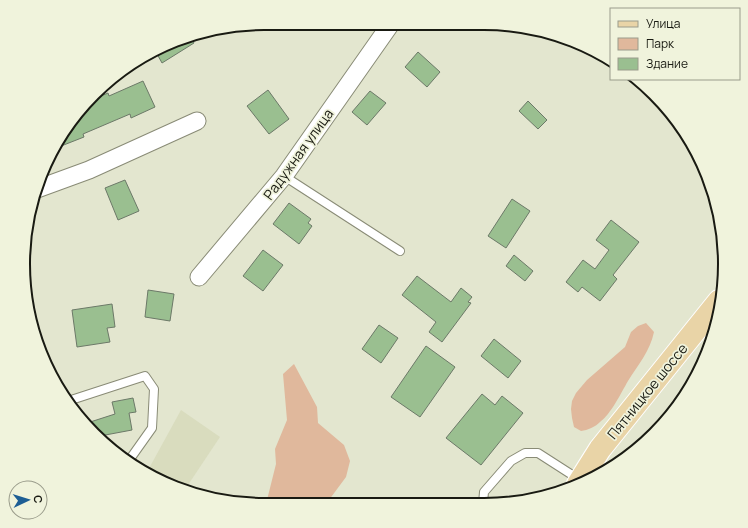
<svg xmlns="http://www.w3.org/2000/svg" width="748" height="528" viewBox="0 0 748 528" font-family="Manrope,sans-serif">
<style>
.built{fill:#d9dcbe}
.green{fill:#e0b89c}
.building{fill:#9abf90;stroke:#6c7968}
.lines{fill:none;stroke-linecap:round;stroke-linejoin:round}
.lane-casing{stroke:#898b76;stroke-width:10}
.street-casing{stroke:#898b76;stroke-width:19}
.primary-casing{stroke:#fff;stroke-width:24}
.lane{stroke:#fff;stroke-width:8}
.street{stroke:#fff;stroke-width:17}
.primary{stroke:#e9d4a7;stroke-width:22}
.labels{text-anchor:middle;dominant-baseline:central;stroke-width:3.5;stroke-linejoin:round;paint-order:stroke}
.street-label{font-size:14px;fill:#191a12;stroke:#f0f3dc}
.rim{fill:none;stroke:#191a12;stroke-width:2}
</style>
<rect width="100%" height="100%" fill="#e3e6cf"/>
<path class="built" d="M181 410 220 437 186 488 158 480 147 472Z"/>
<g class="green">
<path d="M646 323 654 332C650 351 638 365 628 381 621 393 611 414 600 422 595 427 588 430 581 431L574 427 572 418 571 409 572 401 576 393 587 380 625 347 631 332 638 326Z"/>
<path d="M294 364 317 407 318 423 344 445 350 461 346 477 326 504H266L276 464 275 449 287 420 283 374Z"/>
</g>
<g class="building">
<path d="M190 36 194 43 162 63 156 52Z"/>
<path d="M418 52 440 72 427 87 405 67Z"/>
<path d="M143 81 155 107 131 118 130 114 83 134 84 137 56 148 85 103 108 93 109 96Z"/>
<path d="M268 90 289 119 269 134 247 106Z"/>
<path d="M370 91 386 103 367 125 352 112Z"/>
<path d="M528 101 547 120 538 129 519 111Z"/>
<path d="M125 180 139 211 118 220 105 188Z"/>
<path d="M512 199 530 211 506 248 488 236Z"/>
<path d="M289 203 311 219 308 223 312 226 299 244 273 224Z"/>
<path d="M611 220 639 242 613 275 617 279 600 301 582 287 578 292 566 282 583 260 595 269 609 250 596 240Z"/>
<path d="M263 250 283 265 263 291 243 276Z"/>
<path d="M514 255 533 271 525 281 506 266Z"/>
<path d="M417 276 451 302 461 288 472 297 468 302 471 303 442 342 429 332 436 322 402 295Z"/>
<path d="M148 290 174 294 170 321 145 317Z"/>
<path d="M112 304 115 327 107 328 110 342 77 347 72 310Z"/>
<path d="M379 325 398 338 381 363 362 349Z"/>
<path d="M494 339 521 361 508 378 481 356Z"/>
<path d="M426 346 455 367 420 417 391 397Z"/>
<path d="M482 394 495 405 502 396 523 413 481 465 446 438Z"/>
<path d="M133 398 136 412 129 413 132 430 100 436 84 424 115 414 112 402Z"/>
</g>
<g class="lines">
<g class="lane-casing">
<g id="lane">
<path d="M284 176 400 251"/>
<path d="M68 401 145 376 154 389 152 428 130 459"/>
<path d="M483 503 484 492 511 461 525 453H538L580 480"/>
</g>
</g>
<g class="street-casing">
<g id="street">
<path d="M37 189 89 170 197 121"/>
<path d="M199 277 284 176 390 25"/>
</g>
</g>
<g class="primary-casing">
<path id="primary" d="M578 484 600 449 719 301"/>
</g>
<use href="#lane" class="lane"/>
<use href="#street" class="street"/>
<use href="#primary" class="primary"/>
</g>
<g class="labels">
<g class="street-label">
<text transform="translate(298 154) rotate(-54)">Радужная улица</text>
<text transform="translate(647 391) rotate(-51)">Пятницкое шоссе</text>
</g>
</g>
<path d="M0 0H748V528H0ZM264 30H484A234 234 0 0 1 718 264V264A234 234 0 0 1 484 498H264A234 234 0 0 1 30 264V264A234 234 0 0 1 264 30Z" fill="#f0f3dc" fill-rule="evenodd"/>
<path class="rim" d="M264 30H484A234 234 0 0 1 718 264V264A234 234 0 0 1 484 498H264A234 234 0 0 1 30 264V264A234 234 0 0 1 264 30Z"/>
<rect x="610" y="8" width="130" height="72" fill="#f0f3dc" stroke="#9a9c8b"/>
<rect x="618" y="21" width="20" height="6" fill="#e9d4a7" stroke="#9a9c8b"/>
<text x="646" y="28" font-size="12" fill="#191a12">Улица</text>
<rect x="618" y="38" width="20" height="12" fill="#e0b89c" stroke="#9a9c8b"/>
<text x="646" y="48" font-size="12" fill="#191a12">Парк</text>
<rect x="618" y="58" width="20" height="12" fill="#9abf90" stroke="#9a9c8b"/>
<text x="646" y="68" font-size="12" fill="#191a12">Здание</text>
<g transform="translate(28 500) rotate(86)"><circle r="19" fill="#f0f3dc" stroke="#9a9c8b"/>
<path d="M0-3L7 15L0 10L-7 15Z" fill="#1d5e94"/>
<text y="-6" font-size="11" font-weight="bold" text-anchor="middle" fill="#191a12">С</text>
</g>
</svg>
